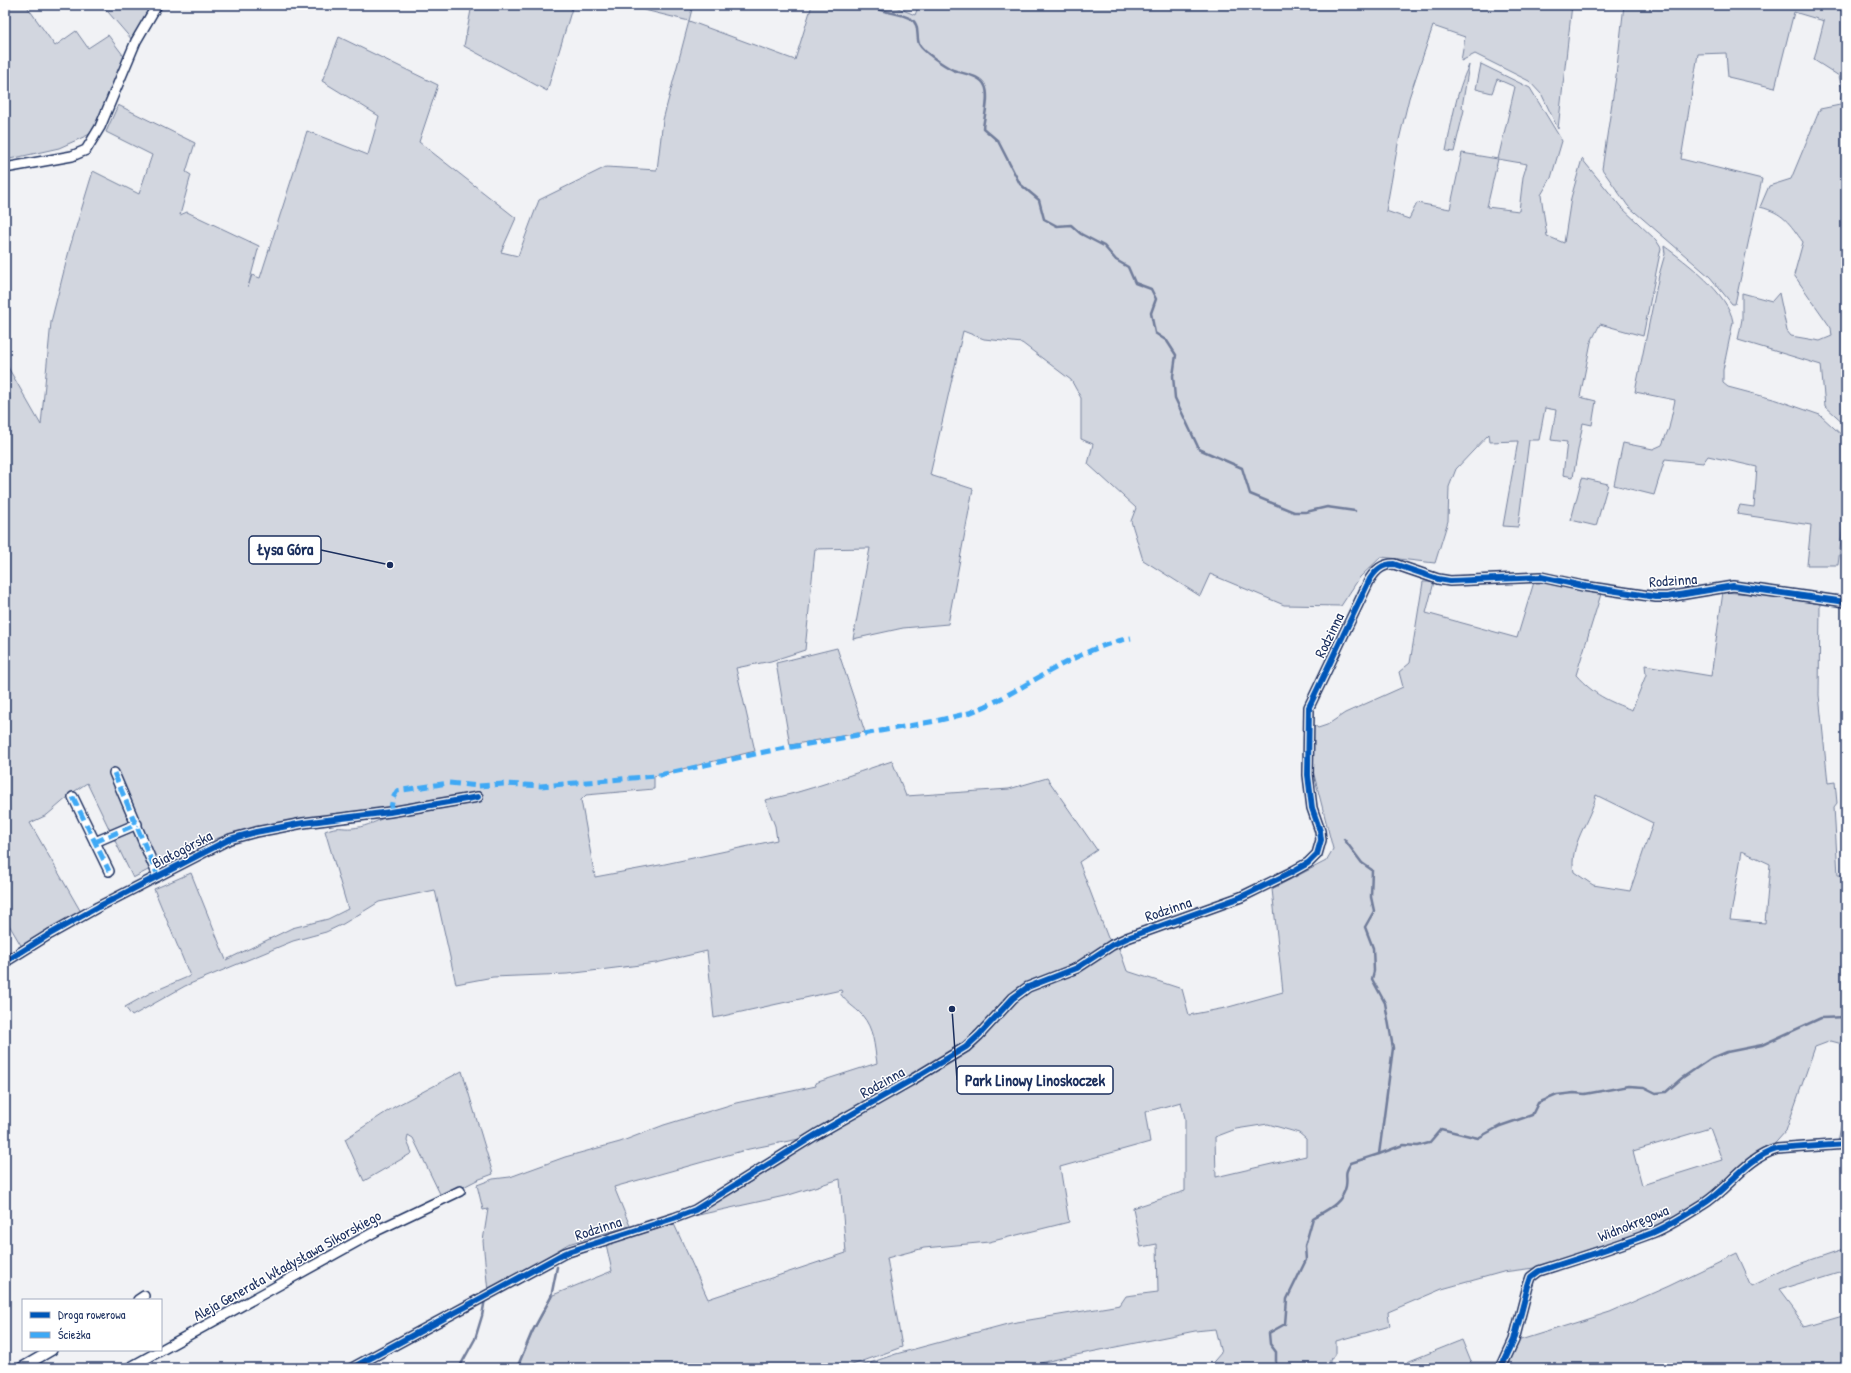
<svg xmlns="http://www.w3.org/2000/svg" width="1851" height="1373" viewBox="0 0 1851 1373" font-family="'Patrick Hand',sans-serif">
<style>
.green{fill:#d2d6df;stroke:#76829e;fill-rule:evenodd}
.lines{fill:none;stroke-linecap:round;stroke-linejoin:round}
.stream{stroke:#707c9a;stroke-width:2.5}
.minor-casing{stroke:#1b2f5e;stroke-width:12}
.minor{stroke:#fff;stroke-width:9}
.quiet{stroke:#3fa9f5;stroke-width:5;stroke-dasharray:10 5;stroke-linecap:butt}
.cycleway-casing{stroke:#fff;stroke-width:8}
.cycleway{stroke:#0057b8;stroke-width:6}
.labels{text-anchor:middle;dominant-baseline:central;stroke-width:3;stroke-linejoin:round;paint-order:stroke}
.street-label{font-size:15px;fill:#1b2f5e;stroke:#fff}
.leader{fill:none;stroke:#1b2f5e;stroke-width:1.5}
.callout-dot{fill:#1b2f5e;stroke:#fff;stroke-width:1.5}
.callout{fill:#fff;stroke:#1b2f5e;stroke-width:1.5}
.callout-label{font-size:16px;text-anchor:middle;font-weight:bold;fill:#1b2f5e}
</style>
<rect width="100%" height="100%" fill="#f1f2f5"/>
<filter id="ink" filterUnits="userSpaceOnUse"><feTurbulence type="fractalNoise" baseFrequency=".025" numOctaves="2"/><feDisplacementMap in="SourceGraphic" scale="8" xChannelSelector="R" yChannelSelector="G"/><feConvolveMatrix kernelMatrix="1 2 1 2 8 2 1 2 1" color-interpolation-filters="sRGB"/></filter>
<g filter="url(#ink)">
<g class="green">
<path d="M5 5H26L55 46 76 31 88 48 108 35 126 59 98 126 88 135 59 148 10 159 5 148Z"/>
<path d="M102 5H154L133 41Z"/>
<path d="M472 5H573L547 91 464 46Z"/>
<path d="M624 5H693L689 21 795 60 812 5H891L915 15 919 5H1572L1558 129 1542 95 1529 81 1475 54 1461 61 1465 37 1433 26 1409 98 1398 144 1386 211 1409 219 1417 203 1450 209 1462 153 1498 159 1515 87 1497 79 1492 93 1476 89 1481 64 1530 88 1562 141 1551 178 1541 195 1547 236 1564 243 1571 198 1582 159 1621 207 1656 240 1661 248 1643 336 1600 324 1591 342 1580 397 1596 401 1592 425 1583 423 1573 477 1563 475 1567 442 1551 440 1556 410 1545 408 1539 440H1529L1518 527 1503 526 1518 441 1490 442 1489 434 1456 469 1449 487 1448 521 1435 563 1381 557 1360 577 1341 606 1284 605 1210 574 1200 596 1143 560 1131 521 1136 508 1088 464 1093 444 1081 439V398L1071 380 1022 343 984 339 963 331 930 475 973 489 948 624 903 628 853 639 870 548 815 549 805 650 771 661 736 668 755 751 654 776V789L586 795 581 800 595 877 665 864 777 840 775 826 765 800C807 792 851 774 892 761L906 796 1009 789 1047 778 1097 850 1079 862 1108 938 1119 948 1127 971 1182 989 1189 1015 1225 1008 1283 992 1272 889 1326 861 1333 849 1311 763 1313 724 1318 728 1327 725 1345 713 1403 687 1399 672 1410 663 1423 582H1434L1426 613 1517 638 1534 582 1540 581 1601 594 1576 675C1594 695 1608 701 1632 710L1646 675 1645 665 1711 676 1723 592 1777 596 1820 604 1819 695 1828 783 1835 782 1837 803 1834 807 1838 875H1846V1045L1831 1041 1815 1047 1786 1131 1769 1150 1708 1198 1656 1228 1550 1266 1503 1272 1442 1289 1388 1312 1390 1326 1336 1341V1354L1330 1359V1368H1208L1221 1353 1215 1329 1195 1331 1071 1356 1018 1368H855L896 1354 1011 1323 1120 1305 1126 1296 1158 1292 1157 1244 1141 1247 1133 1208 1185 1191V1118L1181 1102 1145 1112 1150 1142 1060 1167 1069 1222 989 1242 924 1248 887 1258 902 1347 844 1368H517L534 1330 553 1295 612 1271 606 1244 674 1224 708 1299 846 1253 840 1179 789 1195 694 1216 785 1161 794 1154 804 1138 749 1149 614 1187 630 1226 568 1244 488 1292 483 1241 488 1209 483 1210 477 1185 493 1179 510 1177 565 1157 620 1142 664 1125 736 1103 816 1086 815 1083 877 1063C874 1045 874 1029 862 1015 855 1007 847 1004 840 993L842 992 841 990 714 1018 707 951 656 963 567 974 493 977 456 984 435 890 379 902 343 924 326 932 293 941 185 986 132 1016 125 1007 150 993 190 976 154 889 191 873 226 960 292 928 328 919 348 909 325 831C339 825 340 829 353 828 363 827 374 823 383 818L380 811C321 816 260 822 204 843 180 852 156 866 133 878L87 783 75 791 47 815 30 823 81 912 22 947 5 918V362L41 425 51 322 70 247 93 171 139 194 152 155 106 132 118 105 195 143 186 172 191 175 180 215 187 212 259 246 248 287 252 275 260 278 307 131 368 155 379 116 322 81 339 37 438 85 419 142 516 218 501 252 518 256 539 200 606 167 657 170 663 120 689 21ZM1498 159 1527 164 1523 177 1519 211 1487 207ZM1596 795 1653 823 1630 891 1593 885 1574 872C1568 846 1591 820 1596 795ZM1742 851 1770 864 1765 923 1730 920ZM1268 1124 1299 1133 1306 1139V1156L1216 1177 1215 1137 1236 1129ZM1710 1128 1722 1160 1642 1185 1633 1151Z"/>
<path d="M1624 5H1846V425L1825 406 1821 365 1738 340 1742 319V293L1772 301 1779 293 1787 331 1791 336 1820 341 1832 336 1831 328 1794 275 1803 242C1789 223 1784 213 1760 207L1769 186 1791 179 1820 109 1840 105 1842 89 1839 76 1814 60 1824 21 1794 12 1775 88 1728 77 1726 53 1698 54 1681 159 1762 179 1735 304H1732L1710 277 1628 206 1602 169 1616 76Z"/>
<path d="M1469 65 1462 107 1464 110 1454 152 1446 151C1452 121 1456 92 1469 65Z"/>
<path d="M1664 246C1686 262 1729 294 1733 322L1723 370V383L1728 387 1777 400 1820 415 1846 439V518H1844L1838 565H1807L1811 525 1737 514 1740 505 1754 507 1757 467 1708 456 1703 463 1665 459 1654 495 1614 485 1623 443 1653 449 1662 445 1669 428 1675 400 1635 392 1659 275 1665 254Z"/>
<path d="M1582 478 1608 484 1596 526 1571 520Z"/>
<path d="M837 648 865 732 790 745 776 663Z"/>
<path d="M462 1071 493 1174 477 1180 442 1198 413 1138 408 1135 407 1141 412 1153 364 1181 345 1139 394 1107Z"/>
<path d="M1846 1104V1140L1838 1141Z"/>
<path d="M1846 1248V1270L1778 1291 1805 1327 1846 1315V1368H1409L1407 1362 1462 1340 1471 1362H1510L1514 1342 1610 1312 1669 1286 1737 1253 1752 1286 1793 1266Z"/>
</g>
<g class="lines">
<g class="stream">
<path d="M867 5C881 13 899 12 911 19 920 24 916 36 919 44 923 52 945 66 953 70 963 74 981 75 985 86 990 96 984 118 983 128L998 141 1020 184 1039 200 1044 219 1057 226 1071 225 1081 234 1104 246 1116 260 1128 267 1135 283 1151 289 1156 299 1151 313 1155 333 1167 341 1176 355 1173 376 1175 398 1199 449 1242 468 1250 494 1294 512H1306L1327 507 1355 511"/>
<path d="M1379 1154 1403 1145 1418 1146 1429 1143 1441 1129 1478 1138 1500 1126 1532 1115 1538 1103 1557 1095 1574 1093 1585 1094 1629 1086 1644 1087 1656 1093 1666 1092 1682 1078 1710 1059 1727 1052 1762 1045 1821 1018 1846 1017"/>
<path d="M459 1368 475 1339 482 1316 485 1299"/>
<path d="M517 1368 532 1332 551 1297 557 1267"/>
<path d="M1276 1368V1352L1270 1344 1269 1333 1285 1324 1287 1299 1306 1260 1305 1246 1313 1218C1327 1210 1343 1203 1346 1186 1348 1174 1343 1175 1351 1163L1379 1154 1393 1048 1385 1003 1372 979 1374 971 1373 948 1365 927 1374 911 1371 897 1372 870 1362 863 1344 839"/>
</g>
<g class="minor-casing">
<g id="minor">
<path d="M5 168 72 156 86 150 100 127 136 41 157 5"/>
<path d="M114 773 158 876"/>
<path d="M73 797 109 871"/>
<path d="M95 842 137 824"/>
<path d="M5 962 50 934 98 907 230 839 256 832 303 823 390 812 478 797"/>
<path d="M138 1300 144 1296"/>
<path d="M21 1368 52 1350"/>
<path d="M129 1368 378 1230 460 1191"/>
<path d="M352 1368 565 1253 674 1218 695 1210 817 1134 910 1081 966 1047 979 1035 1013 998 1028 987 1077 968 1112 945 1127 938 1241 897 1288 874 1308 863 1317 854 1321 840 1320 831 1312 808 1308 775 1309 707 1370 579C1376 570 1382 564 1394 564L1438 579 1450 581 1541 577 1583 586 1656 597H1667L1733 586 1846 602"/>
<path d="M1501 1368 1514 1340 1528 1286 1531 1277 1539 1271C1577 1259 1615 1247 1652 1233 1669 1226 1686 1215 1702 1205 1730 1188 1744 1159 1777 1149L1846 1144"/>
</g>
</g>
<use href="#minor" class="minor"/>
<g class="quiet">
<path d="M114 773 158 876"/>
<path d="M73 797 109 871"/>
<path d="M390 812 393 798 397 791 448 783 478 786 504 784 541 786 655 776 769 751 936 721 969 713 986 706C1034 683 1079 648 1131 638"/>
<path d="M95 842 137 824"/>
</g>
<g class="cycleway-casing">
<g id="cycleway">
<path d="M5 962 50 934 98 907 230 839 256 832 303 823 390 812 478 797"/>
<path d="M352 1368 565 1253 674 1218 695 1210 817 1134 910 1081 966 1047 979 1035 1013 998 1028 987 1077 968 1112 945 1127 938 1241 897 1288 874 1308 863 1317 854 1321 840 1320 831 1312 808 1308 775 1309 707 1370 579C1376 570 1382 564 1394 564L1438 579 1450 581 1541 577 1583 586 1656 597H1667L1733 586 1846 602"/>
<path d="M1501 1368 1514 1340 1528 1286 1531 1277 1539 1271C1577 1259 1615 1247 1652 1233 1669 1226 1686 1215 1702 1205 1730 1188 1744 1159 1777 1149L1846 1144"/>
</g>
</g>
<use href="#cycleway" class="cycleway"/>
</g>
</g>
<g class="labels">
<g class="street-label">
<text transform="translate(1673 580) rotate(-4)">Rodzinna</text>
<text transform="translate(1329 635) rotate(-64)">Rodzinna</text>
<text transform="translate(182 849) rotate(-27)">Białogórska</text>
<text transform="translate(1168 909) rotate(-19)">Rodzinna</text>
<text transform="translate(882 1082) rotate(-29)">Rodzinna</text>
<text transform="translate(1633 1223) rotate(-22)">Widnokręgowa</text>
<text transform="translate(598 1228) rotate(-18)">Rodzinna</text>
<text transform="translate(287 1265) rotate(-29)">Aleja Generała Władysława Sikorskiego</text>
</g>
</g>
<path class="leader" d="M390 565L321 550M952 1009L957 1080"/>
<g class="callout-dot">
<circle cx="390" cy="565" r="4"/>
<circle cx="952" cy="1009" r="4"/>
</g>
<g class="callout">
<rect x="249" y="536" width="72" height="28" rx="4"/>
<rect x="957" y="1066" width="156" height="28" rx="4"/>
</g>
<g class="callout-label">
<text x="285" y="555">Łysa Góra</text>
<text x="1035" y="1086">Park Linowy Linoskoczek</text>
</g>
<rect width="1851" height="1373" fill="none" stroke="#fff" stroke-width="20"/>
<rect x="10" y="10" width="1831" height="1353" fill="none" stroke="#1b2f5e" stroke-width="1.5" filter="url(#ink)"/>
<rect x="22" y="1299" width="140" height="52" fill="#ffffff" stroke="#a4acbf"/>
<rect x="30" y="1312" width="20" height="6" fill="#0057b8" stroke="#a4acbf"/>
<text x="58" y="1319" font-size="12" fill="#1b2f5e">Droga rowerowa</text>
<rect x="30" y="1332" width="20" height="6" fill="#3fa9f5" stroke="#a4acbf"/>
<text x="58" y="1339" font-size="12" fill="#1b2f5e">Ścieżka</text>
</svg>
